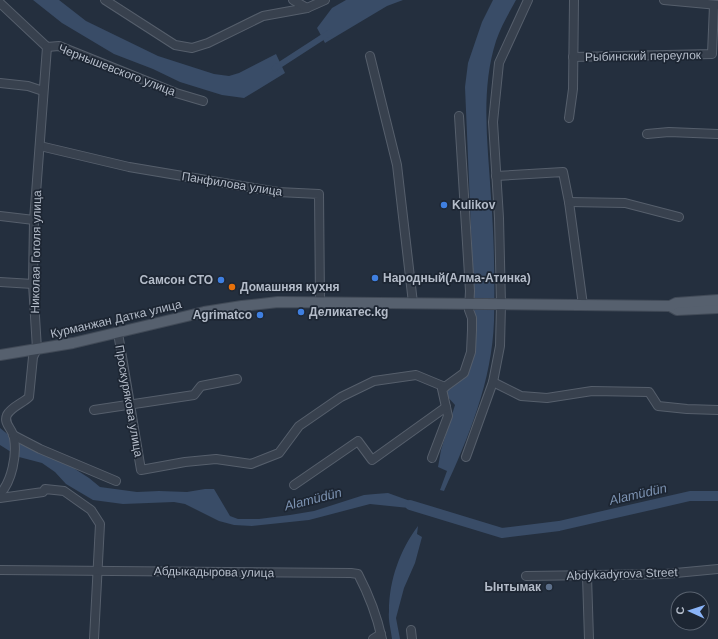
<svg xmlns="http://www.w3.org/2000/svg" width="718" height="639" viewBox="0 0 718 639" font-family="Arial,sans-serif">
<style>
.water{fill:#394c67}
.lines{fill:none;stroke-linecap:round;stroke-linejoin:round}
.canal{stroke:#394c67;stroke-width:6}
.river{stroke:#394c67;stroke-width:10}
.minor-casing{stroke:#565f6c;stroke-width:10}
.major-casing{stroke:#414a57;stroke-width:12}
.minor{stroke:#38414e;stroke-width:8}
.major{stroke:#56606e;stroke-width:10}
.shop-dot{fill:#3f7fe0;stroke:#1d2633;stroke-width:1.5}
.food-dot{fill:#e8710a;stroke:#1d2633;stroke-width:1.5}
.service-dot{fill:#5c6f8a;stroke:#1d2633;stroke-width:1.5}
.labels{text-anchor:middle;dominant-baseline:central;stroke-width:3.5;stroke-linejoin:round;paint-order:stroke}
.street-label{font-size:12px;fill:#b4bcc9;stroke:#1d2633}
.poi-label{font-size:12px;font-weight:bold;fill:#b4bcc9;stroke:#1d2633;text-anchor:start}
.water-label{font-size:13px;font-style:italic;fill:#7c92b1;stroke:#1d2633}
</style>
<rect width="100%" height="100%" fill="#242f3e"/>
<g class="water">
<path d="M33 0H59L86 21 158 56 214 74 229 76 239 73 276 54 285 73 244 98 222 95 180 82 153 69 114 54 62 23Z"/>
<path d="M346 0H403L387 6 325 43 317 28 332 8Z"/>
<path d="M493 0H516C509 13 501 26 496 41 480 91 488 145 491 197 494 238 495 280 494 321 492 381 469 437 444 491L440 490 447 471 438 467 441 450 455 405 446 395C447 385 458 384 464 377L475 323 465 87 468 63 482 22Z"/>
<path d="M0 428 20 444 61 460 89 478 100 487 137 492 159 491 187 492 205 489H214L230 516 238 519H259L290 515 314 511 364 495 375 494 388 493 424 506 421 511 409 508 370 504 309 520 252 526 234 525 219 521 185 504 174 502 123 504 93 500 66 484 55 472 42 463 19 457 0 445Z"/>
<path d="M418 526 417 534 422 537 415 563 404 588 396 618 400 639H392C391 630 388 620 389 611 389 580 400 550 418 526Z"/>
</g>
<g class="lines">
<path class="canal" d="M275 68 329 33"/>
<path class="river" d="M410 505 502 533 559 526 690 496H718"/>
<g class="minor-casing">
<g id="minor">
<path d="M105 0 175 45 192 48 208 43 263 16 307 8 325 0"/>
<path d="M293 0 307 8"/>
<path d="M664 0 718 5"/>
<path d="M0 3 47 47 59 46 176 93 203 101"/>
<path d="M370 56 397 165 413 303"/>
<path d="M573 57 712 54 714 5"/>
<path d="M0 83 28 86 43 91"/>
<path d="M569 118 573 89 574 0"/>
<path d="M647 134 669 132 718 134"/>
<path d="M40 146 129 167 278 192 319 194 320 302"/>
<path d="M496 176 563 172 569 202 583 305"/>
<path d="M569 202 625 203 679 217"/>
<path d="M0 216 34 220"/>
<path d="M0 282 33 284"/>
<path d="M118 333 141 470 185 462 216 459 251 464 279 453 299 426 341 397 374 381 416 375 445 387"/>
<path d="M493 382 521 396 547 398 592 391 649 392 658 406 687 409 718 410"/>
<path d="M94 410 194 395 201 386 237 379"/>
<path d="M13 435 40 449 116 481"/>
<path d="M466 457 493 382 500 346 501 304 499 218 493 122 499 63 528 0"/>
<path d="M432 458 448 416 442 389 464 373 471 352 472 330V318L469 310 470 291 459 116"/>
<path d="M294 485 358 441 372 460 446 407"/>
<path d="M0 494C12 481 17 455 14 438 13 429 3 424 7 415 11 407 23 403 29 397L33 357 37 349 33 284 34 220 47 47"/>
<path d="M0 498 43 492 45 489 64 491 91 510 100 524 94 639"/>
<path d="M0 570 351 573 358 574C369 595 377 616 382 639"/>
<path d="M526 576 665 574 718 569"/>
<path d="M587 576 589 639"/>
<path d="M411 630 412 639"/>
<path d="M373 639 381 634"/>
</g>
</g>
<g class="major-casing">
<g id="major">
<path d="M670 306 677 310 718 308"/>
<path d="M0 355 73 343 204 312 242 306 278 302 670 306 676 303 718 300"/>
</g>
</g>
<use href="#minor" class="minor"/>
<use href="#major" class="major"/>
</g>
<g class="shop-dot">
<circle cx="444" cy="205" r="4"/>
<circle cx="375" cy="278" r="4"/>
<circle cx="221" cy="280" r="4"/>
<circle cx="301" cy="312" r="4"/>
<circle cx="260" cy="315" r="4"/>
</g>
<circle class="food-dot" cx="232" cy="287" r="4"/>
<circle class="service-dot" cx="549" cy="587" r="4"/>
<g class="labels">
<g class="street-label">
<text transform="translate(643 56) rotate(-1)">Рыбинский переулок</text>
<text transform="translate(117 70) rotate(21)">Чернышевского улица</text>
<text transform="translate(232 184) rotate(9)">Панфилова улица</text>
<text transform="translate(36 252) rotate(-89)">Николая Гоголя улица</text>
<text transform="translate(116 319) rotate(-13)">Курманжан Датка улица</text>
<text transform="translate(129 401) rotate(80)">Проскурякова улица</text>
<text transform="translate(214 572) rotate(1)">Абдыкадырова улица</text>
<text transform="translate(622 574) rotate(-2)">Abdykadyrova Street</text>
</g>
<g class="poi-label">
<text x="452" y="205">Kulikov</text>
<text x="383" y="278">Народный(Алма-Атинка)</text>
<text x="213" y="280" text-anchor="end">Самсон СТО</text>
<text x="240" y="287">Домашняя кухня</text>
<text x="309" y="312">Деликатес.kg</text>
<text x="252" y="315" text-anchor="end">Agrimatco</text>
<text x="541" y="587" text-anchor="end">Ынтымак</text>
</g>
<g class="water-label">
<text transform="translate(638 494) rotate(-13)">Alamüdün</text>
<text transform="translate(313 499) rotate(-14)">Alamüdün</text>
</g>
</g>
<g transform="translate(690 611) rotate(273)"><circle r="19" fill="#1d2633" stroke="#59626f"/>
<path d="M0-3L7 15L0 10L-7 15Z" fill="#8ab4f8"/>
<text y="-6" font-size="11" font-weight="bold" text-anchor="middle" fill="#b4bcc9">С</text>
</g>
</svg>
